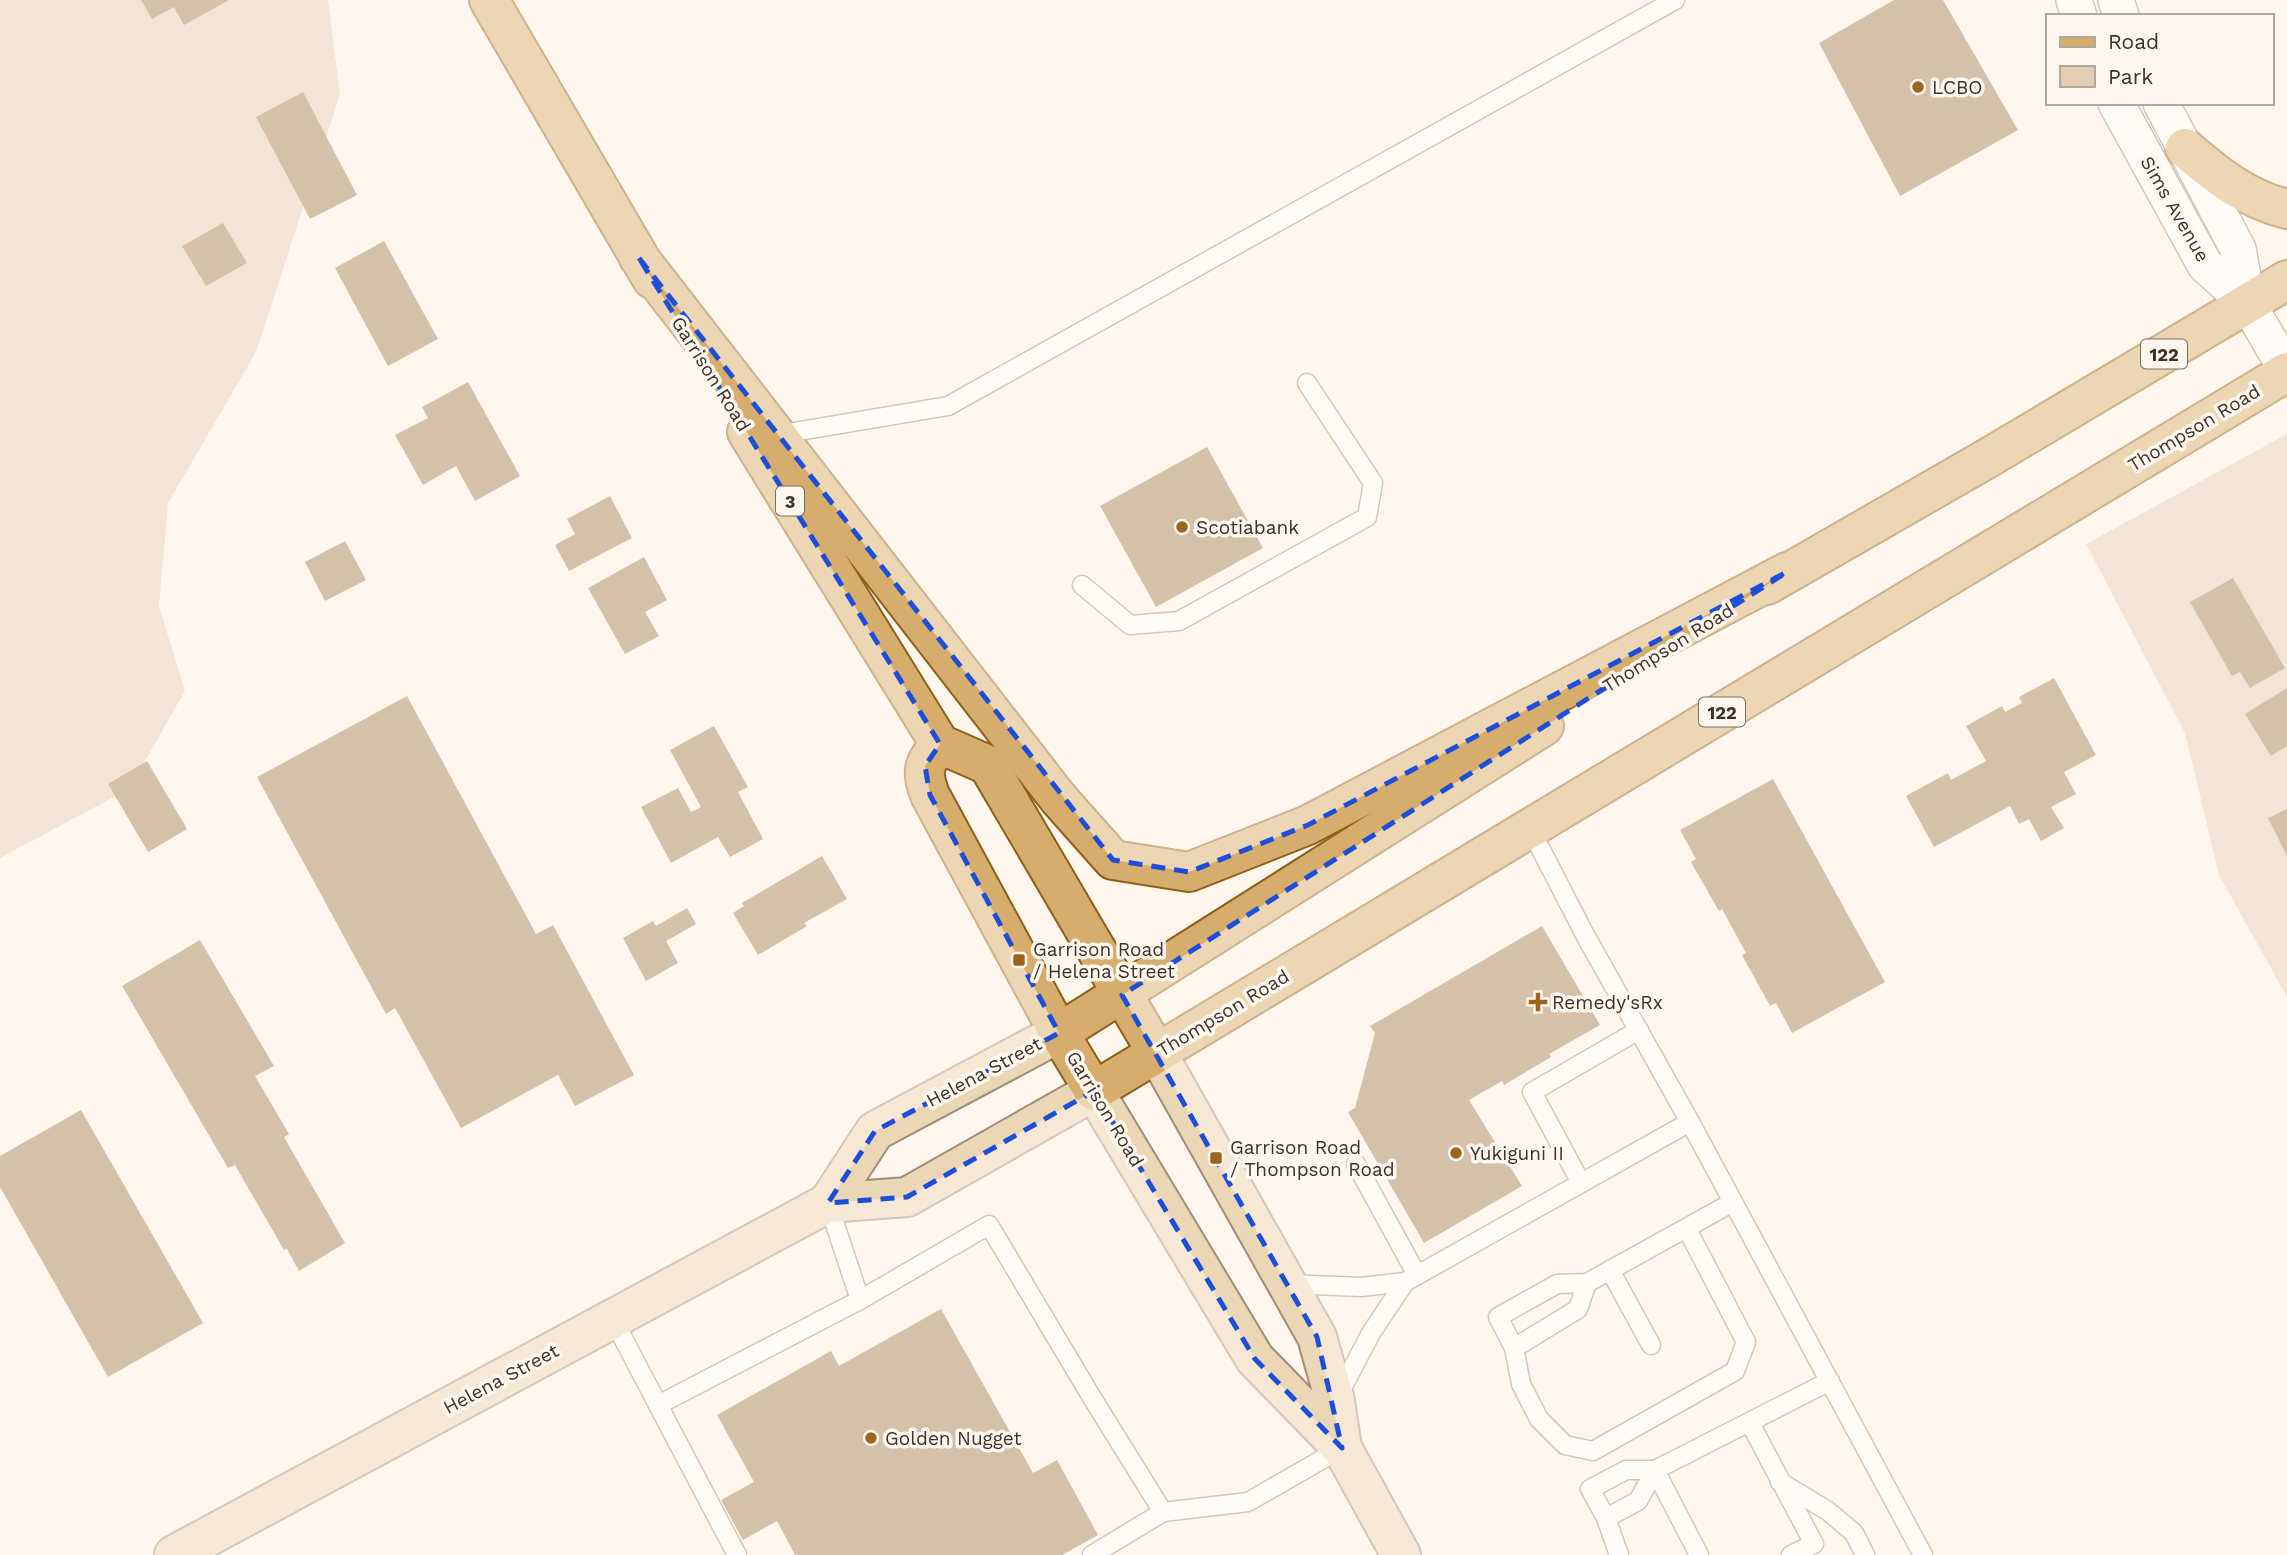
<svg xmlns="http://www.w3.org/2000/svg" width="2287" height="1555" viewBox="0 0 2287 1555" font-family="'Work Sans',sans-serif">
<style>
.green{fill:#e5cdb5}
.building{fill:#a27f58}
.lines{fill:none;stroke-linecap:round;stroke-linejoin:round}
.service-casing{stroke:#9f8d7a;stroke-width:21}
.minor-casing{stroke:#9f8d7a;stroke-width:38}
.secondary-casing{stroke:#9f8d7a;stroke-width:42}
.primary-casing{stroke:#905f17;stroke-width:42}
.service{stroke:#fff;stroke-width:18}
.minor{stroke:#fff;stroke-width:35}
.secondary{stroke:#ebd6b6;stroke-width:38}
.primary{stroke:#d7ad6d;stroke-width:38}
.marked{fill:none;stroke:#1d4ed8;stroke-width:5;stroke-dasharray:14 9;stroke-linejoin:round}
.poi-dot{fill:#9b651f;stroke:#fff7ee;stroke-width:2.5}
.labels{text-anchor:middle;dominant-baseline:central;stroke-width:7;stroke-linejoin:round;paint-order:stroke}
.shield{fill:#fff7ee;stroke:#766e66;stroke-width:2}
.shield-label{font-size:18px;font-weight:bold;fill:#3b332b}
.poi-label{font-size:19px;fill:#3b332b;stroke:#fff7ee;text-anchor:start}
.street-label{font-size:19px;fill:#3b332b;stroke:#fff7ee}
</style>
<rect width="100%" height="100%" fill="#fff7ee"/>
<g class="green">
<path d="M0 0H328L340 94 256 352 168 503 159 606 185 691 129 789 0 858Z"/>
<path d="M2287 434V997L2219 875 2185 733 2086 544Z"/>
</g>
<g class="building">
<path d="M141 0H229L184 25 174 7 152 19Z"/>
<path d="M1894 0H1943L2018 130 1900 196 1819 43Z"/>
<path d="M303 92 357 195 310 219 256 117Z"/>
<path d="M223 223 247 263 206 286 182 246Z"/>
<path d="M384 241 438 339 388 366 335 268Z"/>
<path d="M468 382 520 476 475 501 456 466 423 485 395 435 428 418 422 407Z"/>
<path d="M1207 447 1263 548 1156 607 1100 506Z"/>
<path d="M610 496 632 538 569 571 555 545 575 534 567 519Z"/>
<path d="M345 541 366 580 325 601 305 562Z"/>
<path d="M644 557 667 600 645 612 659 636 625 654 588 588Z"/>
<path d="M2233 578 2285 668 2250 688 2240 672 2232 676 2190 602Z"/>
<path d="M2054 678 2096 755 2064 772 2076 794 2051 807 2064 828 2041 841 2029 819 2019 824 2010 806 1934 847 1906 796 1948 773 1951 780 1986 761 1966 726 2002 706 2005 712 2022 703 2019 697Z"/>
<path d="M2287 688V746L2271 756 2245 714Z"/>
<path d="M407 696 536 934 553 925 634 1075 575 1106 558 1075 461 1128 395 1008 386 1014 257 777Z"/>
<path d="M714 726 748 787 738 792 763 839 730 857 718 837 671 863 641 807 678 788 691 812 701 807 670 750Z"/>
<path d="M147 761 187 829 148 852 108 784Z"/>
<path d="M1773 779 1885 982 1792 1033 1776 1003 1770 1006 1742 955 1746 953 1722 909 1719 911 1691 862 1696 859 1680 830Z"/>
<path d="M2287 809V856L2268 818Z"/>
<path d="M822 856 847 899 804 923 807 926 758 955 733 913 744 906 742 903Z"/>
<path d="M687 908 696 924 666 941 678 963 646 981 623 938 653 921 656 926Z"/>
<path d="M1542 926 1600 1025 1549 1054 1551 1057 1504 1085 1502 1081 1469 1100 1522 1186 1424 1243 1348 1112 1355 1108 1375 1033 1370 1026Z"/>
<path d="M200 940 274 1066 255 1076 289 1134 284 1137 345 1243 299 1271 287 1249 284 1250 235 1165 228 1168 122 986Z"/>
<path d="M81 1110 203 1323 108 1377 0 1187V1156Z"/>
<path d="M941 1309 1033 1473 1057 1460 1098 1535 1062 1555H795L777 1521 743 1540 721 1500 754 1482 717 1415 831 1351 839 1366Z"/>
</g>
<g class="lines">
<g class="service-casing">
<g id="service">
<path d="M776 435 948 406 1675 0"/>
<path d="M1082 585 1130 625 1179 621 1367 517 1373 483 1307 383"/>
<path d="M1530 828 1584 933 1690 1122 1923 1555"/>
<path d="M1356 1164 1417 1275"/>
<path d="M1581 1183 1532 1092 1639 1030"/>
<path d="M828 1203 860 1300 989 1225 1091 1396 1163 1512 1092 1555"/>
<path d="M1610 1270 1651 1345"/>
<path d="M1587 1283 1557 1284 1498 1317 1514 1348 1578 1309 1587 1283 1733 1202"/>
<path d="M1288 1284 1361 1287 1405 1282 1690 1122"/>
<path d="M613 1319 658 1405"/>
<path d="M1514 1348 1521 1384 1539 1419 1565 1445 1593 1451 1735 1371 1746 1342 1687 1229"/>
<path d="M1338 1396 1371 1333 1405 1282"/>
<path d="M1750 1423 1814 1544 1791 1555"/>
<path d="M1780 1482 1828 1511 1854 1533 1865 1555"/>
<path d="M1163 1512 1248 1502 1342 1448"/>
<path d="M1606 1518 1638 1501 1655 1470 1830 1381"/>
<path d="M737 1555 658 1405 860 1300"/>
<path d="M1619 1555 1606 1518 1590 1489 1626 1470H1655L1699 1555"/>
</g>
</g>
<g class="minor-casing">
<g id="minor">
<path d="M2074 0 2079 16"/>
<path d="M2116 0 2121 16"/>
<path d="M2116 103 2205 265 2248 304 2287 371"/>
<path d="M2161 103 2238 249 2248 304"/>
</g>
</g>
<g class="secondary-casing">
<g id="secondary">
<path d="M1157 1053 1317 1337 1335 1401 1342 1448"/>
<path d="M828 1203 875 1131 1059 1033"/>
<path d="M174 1555 828 1203 907 1197 1094 1091 1255 1359 1342 1448 1401 1555"/>
</g>
</g>
<g class="primary-casing">
<g id="primary">
<path d="M489 0 652 279"/>
<path d="M2185 148C2216 175 2246 199 2287 209"/>
<path d="M639 258 1058 798 1113 860 1189 872 1308 825 1787 572"/>
<path d="M747 432 940 744 988 765 1157 1053"/>
<path d="M1767 585 1988 458 2287 280"/>
<path d="M940 744C923 765 921 770 930 795L1059 1033 1094 1091 2287 372"/>
<path d="M1059 1033 1544 726"/>
</g>
</g>
<use href="#service" class="service"/>
<use href="#minor" class="minor"/>
<use href="#secondary" class="secondary"/>
<use href="#primary" class="primary"/>
</g>
<path d="M0 0H2287V1555H0ZM639 258 1113 860 1189 872 1308 825 1787 572 1122 995 1317 1337 1342 1448 1255 1359 1094 1091 907 1197 828 1203 875 1131 1059 1033 930 795 925 766 940 744Z" fill="#fff7ee" fill-opacity=".55" fill-rule="evenodd"/>
<path class="marked" d="M639 258 1113 860 1189 872 1308 825 1787 572 1122 995 1317 1337 1342 1448 1255 1359 1094 1091 907 1197 828 1203 875 1131 1059 1033 930 795 925 766 940 744Z"/>
<g class="poi-dot">
<circle cx="1918" cy="87" r="7"/>
<circle cx="1182" cy="527" r="7"/>
<rect x="1012" y="953" width="14" height="14" rx="3.5"/>
<path d="M1534.5 991.5h7v7h7v7h-7v7h-7v-7h-7v-7h7z"/>
<circle cx="1456" cy="1153" r="7"/>
<rect x="1209" y="1151" width="14" height="14" rx="3.5"/>
<circle cx="871" cy="1438" r="7"/>
</g>
<g class="labels">
<g class="shield">
<rect x="2141" y="339.5" width="46" height="29" rx="5"/>
<rect x="776" y="486.5" width="28" height="29" rx="5"/>
<rect x="1699" y="697.5" width="46" height="29" rx="5"/>
</g>
<g class="shield-label">
<text x="2164" y="354">122</text>
<text x="790" y="501">3</text>
<text x="1722" y="712">122</text>
</g>
<g class="poi-label">
<text x="1932" y="87">LCBO</text>
<text x="1196" y="527">Scotiabank</text>
<text x="1033" y="949">Garrison Road<tspan x="1033" dy="22">/ Helena Street</tspan></text>
<text x="1552" y="1002">Remedy'sRx</text>
<text x="1230" y="1147">Garrison Road<tspan x="1230" dy="22">/ Thompson Road</tspan></text>
<text x="1470" y="1153">Yukiguni II</text>
<text x="885" y="1438">Golden Nugget</text>
</g>
<g class="street-label">
<text transform="translate(2175 209) rotate(60)">Sims Avenue</text>
<text transform="translate(711 374) rotate(58)">Garrison Road</text>
<text transform="translate(2194 428) rotate(-31)">Thompson Road</text>
<text transform="translate(1668 648) rotate(-32)">Thompson Road</text>
<text transform="translate(1223 1013) rotate(-31)">Thompson Road</text>
<text transform="translate(984 1072) rotate(-28)">Helena Street</text>
<text transform="translate(1105 1109) rotate(59)">Garrison Road</text>
<text transform="translate(501 1379) rotate(-28)">Helena Street</text>
</g>
</g>
<rect x="2046" y="14" width="228" height="91" fill="#fff7ee" stroke="#b1a9a0" stroke-width="2"/>
<rect x="2060" y="37" width="35" height="10" fill="#d7ad6d" stroke="#b1a9a0" stroke-width="2"/>
<text x="2108" y="49" font-size="21" fill="#3b332b">Road</text>
<rect x="2060" y="66" width="35" height="21" fill="#e5cdb5" stroke="#b1a9a0" stroke-width="2"/>
<text x="2108" y="84" font-size="21" fill="#3b332b">Park</text>
</svg>
